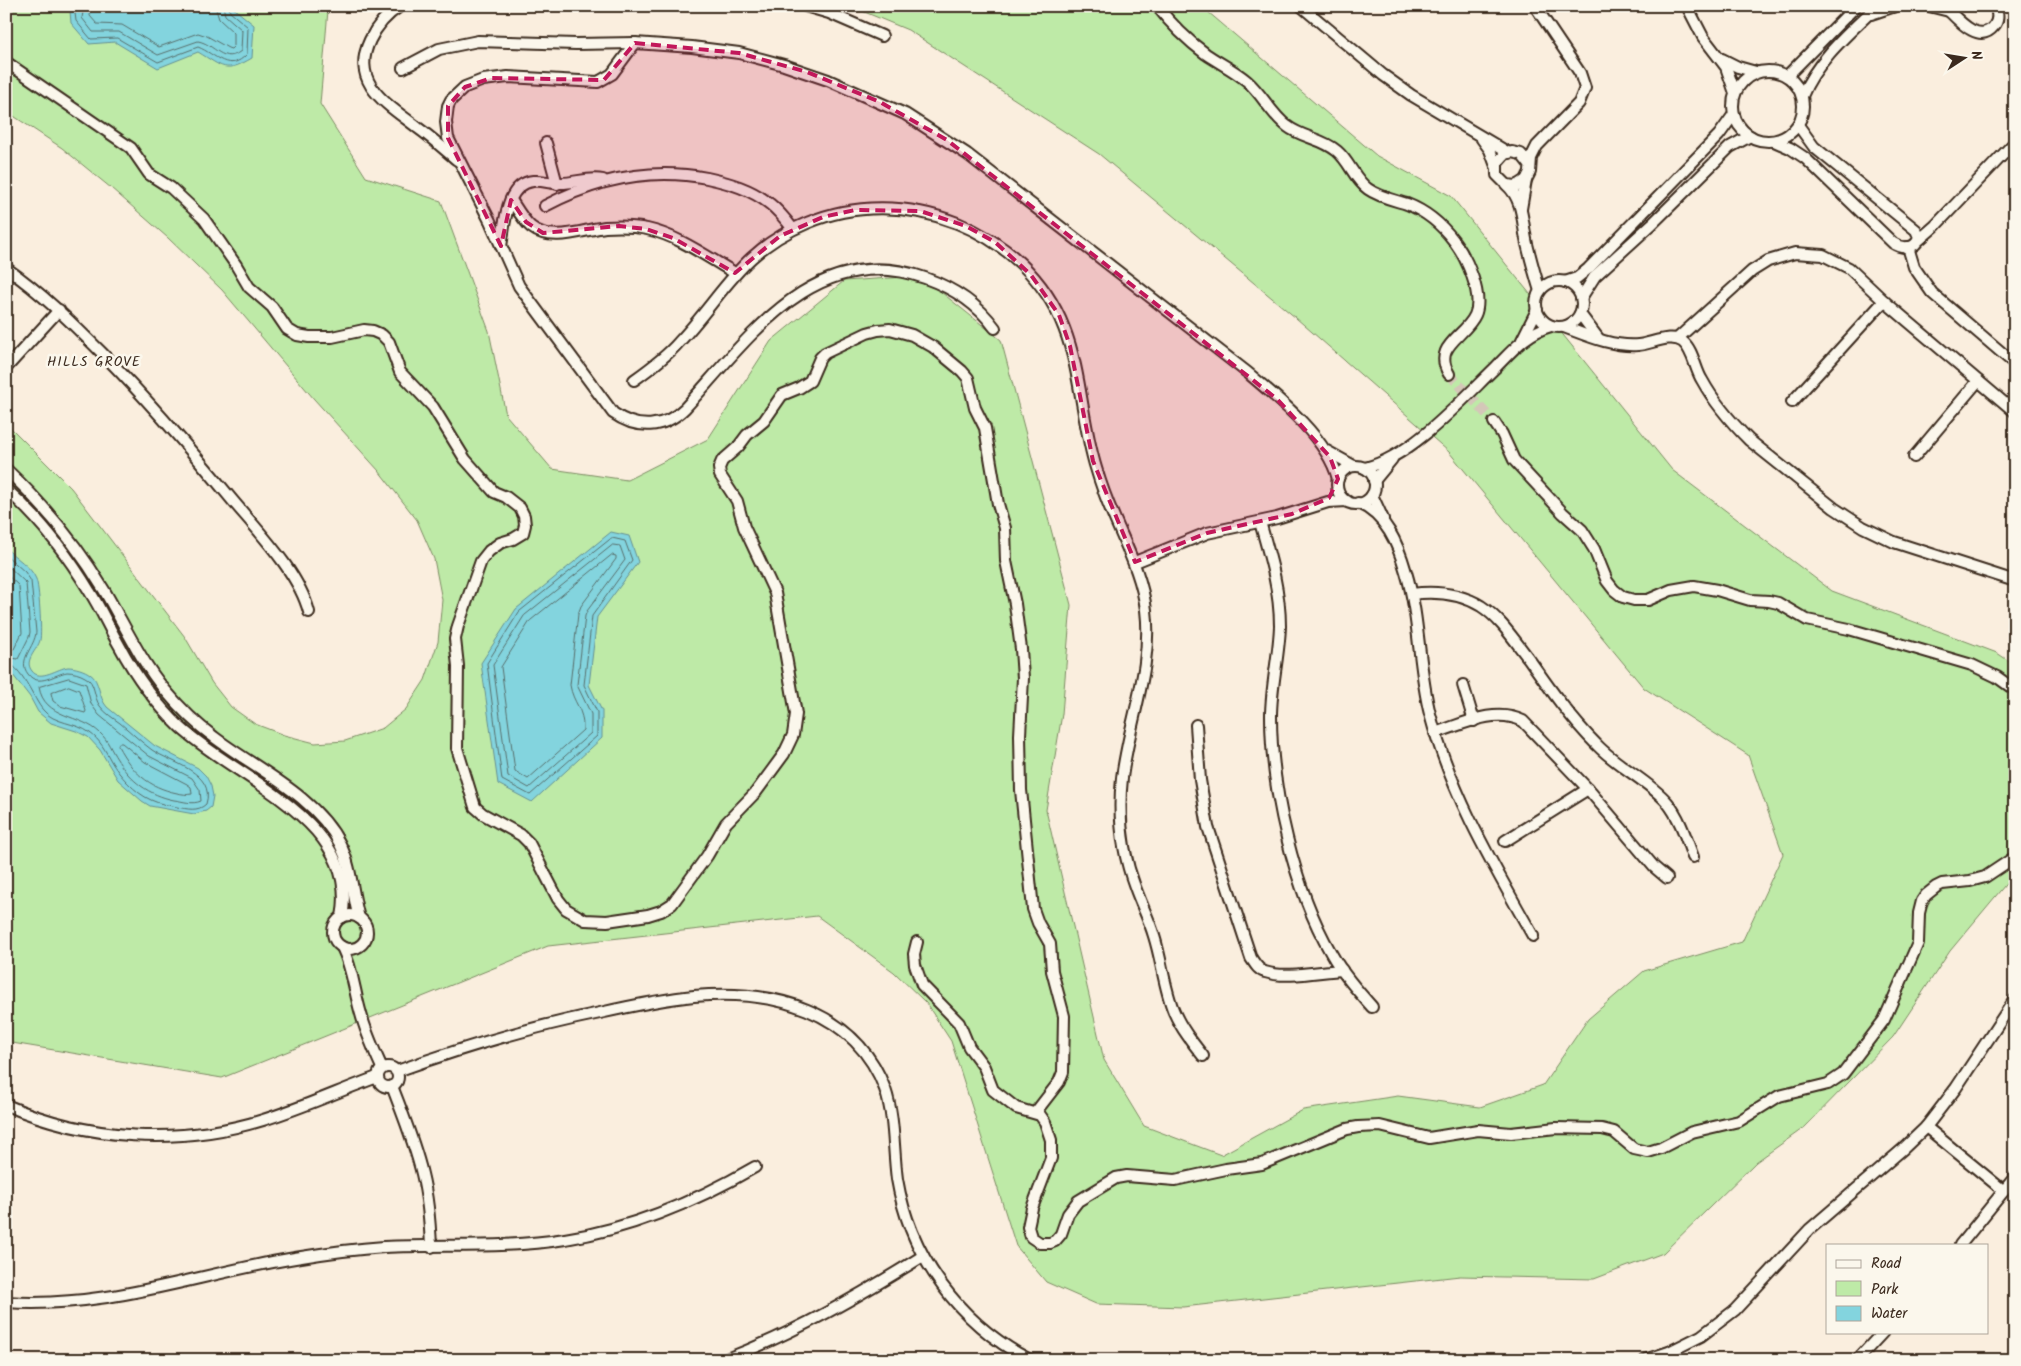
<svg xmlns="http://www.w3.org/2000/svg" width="2021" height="1366" viewBox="0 0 2021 1366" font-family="Kalam,sans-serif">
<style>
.green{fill:#beeaa7;stroke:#7c8a62}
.water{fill:#83d4de;stroke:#669091}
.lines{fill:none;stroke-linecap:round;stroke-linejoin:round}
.shore{stroke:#586e6b;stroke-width:1}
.minor-tunnel{stroke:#d4c7b8;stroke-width:10;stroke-dasharray:10 5;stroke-linecap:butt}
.minor-casing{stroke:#3b2a1e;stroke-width:14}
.minor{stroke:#fbf7ec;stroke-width:10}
.marked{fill:#c2185b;fill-opacity:0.2;stroke:#c2185b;stroke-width:4;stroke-dasharray:10 6;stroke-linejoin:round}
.labels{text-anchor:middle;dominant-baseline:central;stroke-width:5;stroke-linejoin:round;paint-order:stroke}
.neighbourhood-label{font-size:14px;letter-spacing:1px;fill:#3b2a1e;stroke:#fbf7ec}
</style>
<rect width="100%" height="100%" fill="#faeede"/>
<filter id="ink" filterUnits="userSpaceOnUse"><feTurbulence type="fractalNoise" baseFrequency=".02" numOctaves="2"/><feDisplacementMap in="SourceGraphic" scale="10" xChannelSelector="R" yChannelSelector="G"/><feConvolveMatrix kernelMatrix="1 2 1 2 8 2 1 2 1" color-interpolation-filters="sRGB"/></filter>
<g filter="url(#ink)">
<path class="green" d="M6 6H334L328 10 320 104 366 177 441 201 489 331 506 415 552 469 627 480 708 439 771 341 844 281 921 276 1001 340 1071 605 1062 714 1046 810 1104 1060 1144 1126 1221 1155 1303 1110 1398 1096 1480 1107 1543 1085 1588 1019 1644 971 1742 942 1783 854 1748 755 1644 688 1449 452 1296 318 1099 154 908 30 850 6H1201L1377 156 1451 196 1672 470 1832 591 1997 653 2015 665V873L1950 951 1893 1037 1805 1127 1756 1162 1663 1253 1594 1279 1460 1276 1183 1307 1096 1304 1046 1282 1016 1246 951 1041 926 1003 894 972 817 916 548 946 222 1078 6 1042V423L71 488 185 637 212 683 231 707 255 724 284 735 315 743 345 741 383 728 406 709 425 680 438 642 442 600 434 559 417 520 379 471 314 399 222 290 168 238 111 188 62 148 6 111Z"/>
<g class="water">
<path d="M74 6H231L254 25 252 58C225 74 223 67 198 52L158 68 115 42 89 44 71 23 70 11Z"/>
<path d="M611 532 629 536 638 562 597 617 589 685 602 711V738L532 802 498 784 481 663 516 609Z"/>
<path d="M6 548C15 558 31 566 36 579 39 585 42 633 40 640 38 650 23 660 32 671 40 682 58 668 68 667 75 667 85 670 90 674 100 680 98 697 107 707L155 746 198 768 206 776 211 786 213 796 211 807 206 811 194 814 150 806 142 801 118 780 100 750 88 737 76 731 51 723 38 712 30 697 6 666Z"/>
</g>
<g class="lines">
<g class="shore">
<path d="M78 6 75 13 76 21 91 39 117 38 158 62 198 47C216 54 229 74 247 54L248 27 230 12 229 6"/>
<path d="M84 6 82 18 93 32H119L158 55 198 41C215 44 223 65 241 51L242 30 225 15 223 6"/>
<path d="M91 6 90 16 97 24 122 25 159 47 198 33 207 36 228 48 231 49 234 46V33L219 19 215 6"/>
<path d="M612 538 625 541 632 560 592 616 584 685 597 712V736L530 795 502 780 487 663 519 612Z"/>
<path d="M613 545 620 546 625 560 587 611 585 616 577 685 591 714V733L529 788 508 776 493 665 524 616Z"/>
<path d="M6 555 25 572 31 581 36 632C35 647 17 660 28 674 38 688 55 674 67 672 73 672 80 674 85 677 96 682 93 697 100 706 105 713 113 718 120 723 131 732 141 742 152 750 171 763 216 772 206 804 198 812 187 809 177 807 169 805 159 804 151 800 135 793 119 775 111 761 105 750 100 740 90 733 76 722 54 724 43 710 34 700 21 664 6 663"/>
<path d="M612 555 616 556V559L581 606 578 614 570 685C573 704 584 708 583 730L528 779 515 771 501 667 530 621Z"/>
<path d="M6 564 26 583 30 632 29 637 18 659 6 657"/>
<path d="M6 574 19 586 22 633 14 649H6"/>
<path d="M69 678 86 684 91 704 99 715 149 756 192 778 200 790 201 801C192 805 183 801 174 800 149 795 130 781 117 759 111 750 108 740 100 733 81 714 44 719 39 687Z"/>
<path d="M69 686 79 690 86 711 85 713 60 706 53 701 51 693Z"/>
<path d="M119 743H122L145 762 187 784 191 787 192 794C187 795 182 794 177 793 148 787 132 772 118 746Z"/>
</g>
<path class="minor-tunnel" d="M1449 374 1494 422"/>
<g class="minor-casing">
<g id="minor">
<path d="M400 6C386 15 377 25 370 40 349 84 389 105 418 128 432 138 444 149 457 160"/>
<path d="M805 6 829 13 882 36"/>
<path d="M1157 6C1171 24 1187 40 1206 54 1219 63 1234 70 1247 81 1262 94 1272 115 1287 126 1302 138 1322 138 1337 151 1350 162 1354 179 1368 189 1379 197 1394 200 1407 204 1425 211 1442 225 1454 241 1466 257 1484 295 1475 315 1465 337 1432 346 1449 374"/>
<path d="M1301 6 1383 75 1411 95 1509 153"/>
<path d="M1687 6 1703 37 1726 67 1735 93"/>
<path d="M1929 6 1949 11"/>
<path d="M1944 6C1956 17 1978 46 1994 26 1999 20 1998 13 1995 6"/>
<path d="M1871 14 1895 6"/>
<path d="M635 43 612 74 598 82 508 77 483 80 465 87 451 100 448 106 446 122 448 138 490 221 519 286 613 413C637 430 664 429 685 408 748 339 816 239 925 278 953 288 977 303 995 328"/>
<path d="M1722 59 1738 67 1756 72"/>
<path d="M6 62 131 148 149 174 171 188 204 219 236 265 249 287 272 307 287 329 297 335 309 337H332L364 330 373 331 382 335 389 342 400 372 433 407 465 459 494 492 506 497 520 508 524 516 525 525 523 533 513 539 500 543 489 551 481 561 458 626 455 639 458 666 457 748 475 807 483 814 521 835 529 843 558 899 566 909 585 920 607 921 648 915 661 911 672 904 707 856 726 823 756 792 784 754 793 735 796 714 775 593 744 527 737 501 720 475 719 468 722 461 738 447 747 435 764 421 782 395 799 388 810 381 820 358 825 353 867 333 878 330 890 329 912 335 933 347 962 371 968 378 975 408 985 428 998 504 1005 528 1006 561 1015 604 1021 649 1023 678 1020 735 1021 790 1033 909 1038 923 1050 944 1052 971 1064 1016 1063 1072 1059 1082 1035 1113"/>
<path d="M403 68 439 49 478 41 576 44 635 43 692 47 739 53 784 65 828 80 905 114 967 154 1248 373C1279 399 1328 439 1338 479"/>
<circle cx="1768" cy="106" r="35"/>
<path d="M1787 76 1856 6"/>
<path d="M1802 96C1817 60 1849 33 1877 6"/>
<path d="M1482 139 1490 150 1496 166"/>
<path d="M1774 141 1790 148 1805 158 1893 243C1902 249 1916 250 1919 237L1916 230 1814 147 1798 125"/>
<path d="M546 143 557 184"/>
<path d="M1529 164 1521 154 1512 152 1505 154 1497 163V175L1507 185 1517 186 1526 180 1530 172 1531 158 1537 146 1579 103 1585 88 1580 73 1535 6"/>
<path d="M1507 185C1524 201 1522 223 1527 244 1531 260 1535 275 1540 291"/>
<path d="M511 200C517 209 523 220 531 227 551 243 583 230 605 227 619 226 633 226 647 229 679 236 707 257 735 273"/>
<path d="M545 206C596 179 650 167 707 178 730 183 751 189 770 204 779 211 786 220 793 229"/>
<path d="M1521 209 1526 180"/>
<path d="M1919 240 1935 226 2015 142"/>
<path d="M501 246C505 225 505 184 533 181 543 180 552 184 561 183 576 183 588 177 603 180"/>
<path d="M1908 247 1914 267 1932 293 2015 364"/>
<path d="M6 268C42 293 72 323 102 353 148 400 191 450 233 501 259 532 299 573 309 612"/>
<circle cx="1559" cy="304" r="23"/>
<path d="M1565 282 1577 278 1588 269 1719 135 1734 114"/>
<path d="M1581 298 1595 276 1652 224 1730 147 1750 136"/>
<path d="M1580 314 1598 338"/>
<path d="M1564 327C1588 336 1613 347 1638 345 1651 344 1671 333 1683 342 1693 350 1695 369 1702 380 1714 402 1731 422 1749 440L1834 508 1863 527 1894 542 2015 581"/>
<path d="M1677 339 1752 271 1768 261 1795 253 1823 255 1849 268 1884 301 2015 412"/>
<path d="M1522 340 1537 310"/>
<path d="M6 368 59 310"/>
<path d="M634 380C651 368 666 357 679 342 724 294 741 250 807 223 903 182 1026 229 1064 328 1081 371 1082 423 1096 468 1101 485 1107 501 1114 517 1127 548 1142 576 1146 610 1153 667 1129 721 1122 778 1118 815 1122 852 1135 887 1141 904 1149 919 1154 936 1162 961 1164 988 1174 1012 1181 1028 1192 1042 1203 1056"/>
<path d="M1792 402 1884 301"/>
<path d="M1494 422 1502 434 1514 460 1563 513 1582 530 1594 549 1607 581 1614 590 1623 597 1634 600H1648L1671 590 1694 586 1717 590 1750 600 1769 601 1778 603 1807 620 1849 629 1972 665 1997 677 2015 690"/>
<path d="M1327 451 1354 466"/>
<path d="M1914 457 1978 381"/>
<circle cx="1356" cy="485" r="19"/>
<path d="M1365 468C1411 457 1460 402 1494 369 1512 351 1526 333 1551 326"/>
<path d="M6 469C44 505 77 545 104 590 124 624 140 660 165 690 180 708 196 724 214 737 256 769 316 796 340 844 352 868 352 893 359 918"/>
<path d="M1374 481 1392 459"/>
<path d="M6 489C39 518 67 554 90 592 101 609 109 628 119 645 135 675 156 704 180 727 237 780 361 821 342 917"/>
<path d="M1372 495 1383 519"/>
<path d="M1358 503C1386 515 1398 544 1406 572 1420 618 1418 667 1430 714 1451 794 1493 865 1533 936"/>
<path d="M1260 522C1270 557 1280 590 1280 626 1279 656 1271 686 1271 716 1271 790 1294 889 1331 953 1342 973 1357 990 1372 1007"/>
<path d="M1135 562 1207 533 1277 518 1328 502 1347 501"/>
<path d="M1412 594C1436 591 1459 593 1481 606 1501 619 1514 640 1529 659 1550 689 1571 719 1597 745 1618 767 1649 781 1667 802 1680 818 1686 838 1693 857"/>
<path d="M1463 685 1474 721"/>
<path d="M1196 725 1200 780 1208 827 1251 958C1255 964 1258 970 1265 972 1285 979 1321 971 1342 970"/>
<path d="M1435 733C1463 724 1495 707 1523 721L1588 789 1654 867 1667 878"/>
<path d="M1505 841 1588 789"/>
<circle cx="350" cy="932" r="17"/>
<path d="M917 942 914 954 915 965 922 985 959 1023 969 1047 984 1067 993 1090 1016 1108 1040 1115 1045 1122 1051 1140V1158L1032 1208 1028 1227 1031 1237 1040 1243H1050L1055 1241 1061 1234 1068 1214 1078 1201 1116 1178 1127 1176 1175 1180 1226 1169 1262 1164 1347 1129 1358 1127 1380 1126 1429 1138 1478 1130 1511 1133 1556 1128 1602 1129 1614 1132 1634 1149 1648 1152 1661 1148 1692 1132 1739 1121 1779 1096 1828 1084 1843 1074 1884 1020 1918 943 1919 913 1922 901 1926 895 1936 887 1942 884 1970 881 1985 877 2015 857"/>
<path d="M342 947C353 969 354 991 361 1014 366 1033 374 1050 382 1068"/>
<circle cx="388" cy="1077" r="10"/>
<path d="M397 1071C464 1047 531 1027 600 1013 631 1006 663 999 694 996 771 989 855 1009 885 1089 895 1118 893 1149 897 1179 910 1257 960 1324 1030 1360"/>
<path d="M392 1086C403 1115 415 1144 422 1174 428 1198 430 1222 431 1247"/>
<path d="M6 1105C88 1140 178 1146 263 1120 302 1108 339 1091 377 1077"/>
<path d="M1926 1127 2004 1191"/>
<path d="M1960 1245 2015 1177"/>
<path d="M6 1302C110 1309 196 1274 295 1258 325 1253 354 1249 384 1247 444 1244 505 1249 565 1239 634 1228 695 1202 755 1167"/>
<path d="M724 1360C795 1333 859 1296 923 1256"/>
<path d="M1645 1360 1669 1352 1701 1336 1735 1310 1810 1229 1903 1149 1926 1127 1956 1088 2015 999"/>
<path d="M1857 1360 1883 1332"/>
</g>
</g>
<use href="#minor" class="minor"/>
</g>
</g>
<path class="marked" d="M635 43 739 53 807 72 880 102 947 140 1277 399 1330 457 1338 479 1329 498 1292 514 1207 533 1135 562 1093 461 1070 346 1059 315 1031 275 995 242 966 226 920 211 855 210 823 217 780 236 735 273 673 238 646 229 619 226 543 233 526 222 511 200 501 246 448 138V106L465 87 491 78 604 80Z"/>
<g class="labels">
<g class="neighbourhood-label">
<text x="94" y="362">HILLS GROVE</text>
</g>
</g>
<rect width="2021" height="1366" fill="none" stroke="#fbf7ec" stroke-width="25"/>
<rect x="12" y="12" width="1996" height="1341" fill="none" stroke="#3b2a1e" stroke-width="2" filter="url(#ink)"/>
<rect x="1826" y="1244" width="162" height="90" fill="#fbf7ec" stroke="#aea59a"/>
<rect x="1836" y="1260" width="25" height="8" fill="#fbf7ec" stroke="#aea59a"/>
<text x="1871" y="1268" font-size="15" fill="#3b2a1e">Road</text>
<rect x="1836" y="1281" width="25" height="15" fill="#beeaa7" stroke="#aea59a"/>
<text x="1871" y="1294" font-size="15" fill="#3b2a1e">Park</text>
<rect x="1836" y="1306" width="25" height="15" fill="#83d4de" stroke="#aea59a"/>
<text x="1871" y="1318" font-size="15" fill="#3b2a1e">Water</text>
<g transform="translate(1964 58) rotate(78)" stroke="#fbf7ec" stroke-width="4" paint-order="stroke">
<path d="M0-4L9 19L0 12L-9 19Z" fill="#3b2a1e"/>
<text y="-8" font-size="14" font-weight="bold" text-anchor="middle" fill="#3b2a1e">N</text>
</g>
</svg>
